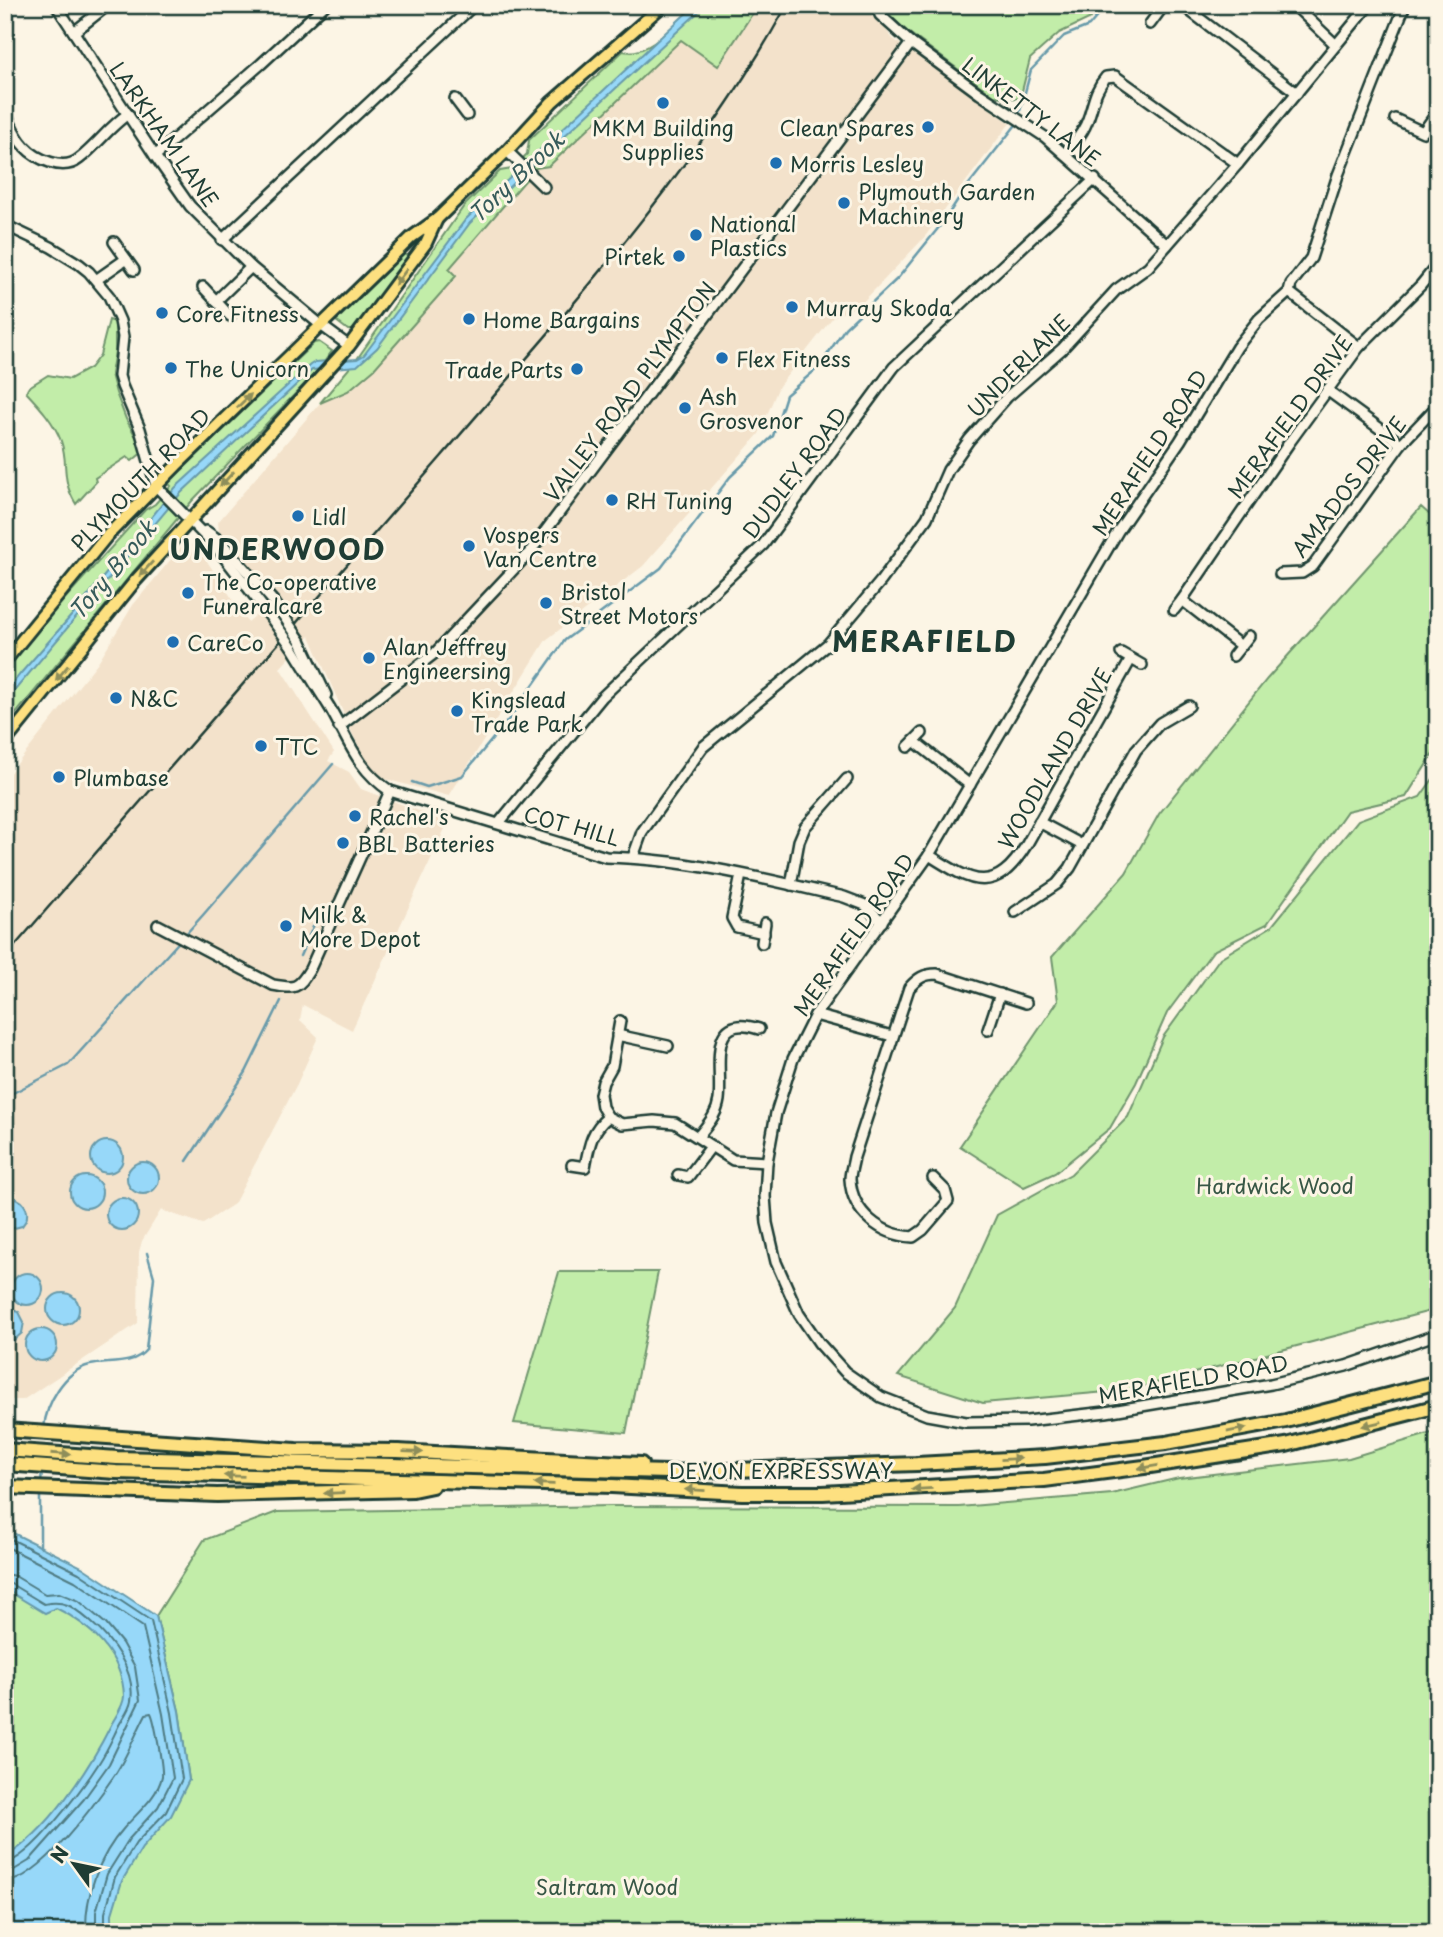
<svg xmlns="http://www.w3.org/2000/svg" width="1443" height="1937" viewBox="0 0 1443 1937" font-family="'Playpen Sans',sans-serif">
<style>
.built{fill:#f3e2cb}
.green{fill:#c2eda9;stroke:#70956e;stroke-width:2}
.water{fill:#97d8f9;stroke:#679aaa;stroke-width:2}
.lines{fill:none;stroke-linecap:round;stroke-linejoin:round}
.shore{stroke:#4f7b83;stroke-width:2}
.stream{stroke:#679aaa;stroke-width:2.5}
.minor-casing{stroke:#1f3d34;stroke-width:14}
.major-casing{stroke:#1f3d34;stroke-width:16}
.highway-casing{stroke:#1f3d34;stroke-width:18}
.minor{stroke:#fcf5e5;stroke-width:9}
.major{stroke:#fde080;stroke-width:10}
.highway{stroke:#fde080;stroke-width:12}
.rail{stroke:#1f3d34;stroke-width:2.5}
.minor-bridge-casing{stroke:#1f3d34;stroke-width:14;stroke-linecap:butt}
.minor-bridge{stroke:#fcf5e5;stroke-width:9}
.oneway{fill:#8e8e5a}
.poi-dot{fill:#1f6fb2;stroke:#fcf5e5;stroke-width:2.5}
.labels{text-anchor:middle;dominant-baseline:central;stroke-width:6;stroke-linejoin:round;paint-order:stroke}
.street-label{font-size:21px;fill:#1f3d34;stroke:#fcf5e5}
.poi-label{font-size:21px;fill:#1f3d34;stroke:#fcf5e5;text-anchor:start}
.park-label{font-size:21px;fill:#375746;stroke:#fcf5e5}
.water-label{font-size:23px;font-style:italic;fill:#375c5b;stroke:#fcf5e5}
.district-label{font-size:28px;font-weight:bold;letter-spacing:2px;fill:#1f3d34;stroke:#fcf5e5}
</style>
<rect width="100%" height="100%" fill="#fcf5e5"/>
<filter id="ink" filterUnits="userSpaceOnUse"><feTurbulence type="fractalNoise" baseFrequency=".0143" numOctaves="2"/><feDisplacementMap in="SourceGraphic" scale="14" xChannelSelector="R" yChannelSelector="G"/><feConvolveMatrix kernelMatrix="1 2 1 2 8 2 1 2 1" color-interpolation-filters="sRGB"/></filter>
<g filter="url(#ink)">
<path class="built" d="M758 5H873L875 16 893 39 1010 123 923 239 860 305 833 317 779 386 759 434 643 566 546 640 449 796 385 779 368 764 353 735 310 636 280 668 334 752 328 761 349 772 361 789 448 822 352 1030 303 1005 300 1020 318 1037 297 1084 234 1204 203 1224 161 1210 142 1241 139 1252 138 1323 23 1400H5V779L98 662 133 605 182 546 191 544 198 548 248 622 276 598 219 531 218 522 320 403 348 391 374 369 456 276 449 269 536 168 549 165 682 39 718 66Z"/>
<g class="green">
<path d="M695 5H758L718 66 681 40 549 166 536 168 449 269 456 276 374 369 348 391 320 403 357 359 464 206 500 171 512 169 527 154 529 140 623 51C650 57 676 22 695 5Z"/>
<path d="M886 5H1100L1091 18 1059 33 1030 59 1020 99 994 96 904 29 889 14Z"/>
<path d="M404 254 409 256 354 330H348L336 321Z"/>
<path d="M109 320 115 322V351L111 374 116 393 126 419 144 451 132 461 127 457 95 478 96 482 76 504C60 478 69 464 61 441 54 422 40 407 26 392L29 387 48 375 70 379 90 368 100 355Z"/>
<path d="M319 342 332 351 319 369 192 501 5 727V670L32 635 145 510 155 504 171 486 168 483 314 343Z"/>
<path d="M1421 507 1438 522V737L1433 754 1406 797 1347 811 1267 924 1213 951 1167 1013 1136 1083 1110 1128 1055 1173 1024 1187 960 1146 1058 1001 1052 957 1126 873 1159 814 1267 679Z"/>
<path d="M1438 772V1309L1129 1390 983 1403 898 1376 955 1308 997 1215 1071 1174 1128 1117 1163 1037 1220 958 1272 926 1358 820 1420 797Z"/>
<path d="M559 1272H658L626 1433 514 1423Z"/>
<path d="M1438 1431V1932H56L189 1780 179 1711 156 1616 204 1540 277 1512 611 1506 959 1507 1112 1494 1179 1478 1349 1458Z"/>
<path d="M5 1563 126 1650 137 1709 5 1913Z"/>
</g>
<g class="water">
<path d="M695 5H706L470 223 377 348 357 366 312 370 181 493 5 702V693L21 673 79 607 175 488 310 365 315 362 357 359 364 355 466 219Z"/>
<circle cx="107" cy="1157" r="16"/>
<circle cx="143" cy="1178" r="16"/>
<circle cx="86" cy="1192" r="16"/>
<path d="M12 1197C27 1201 32 1215 22 1226L7 1230 5 1199Z"/>
<circle cx="122" cy="1214" r="16"/>
<circle cx="27" cy="1289" r="16"/>
<circle cx="63" cy="1309" r="16"/>
<path d="M5 1308 19 1312 24 1322 22 1333 14 1340 5 1341Z"/>
<circle cx="41" cy="1345" r="16"/>
<path d="M5 1529 82 1567 156 1616 179 1711 189 1780 171 1816 142 1848 122 1881 112 1914V1932H5V1857C48 1832 89 1769 111 1725 115 1717 124 1706 124 1696 123 1657 90 1624 56 1608L45 1613 5 1589Z"/>
</g>
<g class="lines">
<g class="shore">
<path d="M5 1536 79 1573 151 1621 172 1713 182 1779 166 1812 136 1843 115 1877 105 1913V1932"/>
<path d="M5 1546 75 1581 143 1627 163 1714 173 1778 158 1807 129 1839 107 1874 96 1912V1932"/>
<path d="M5 1574 15 1576 45 1594 59 1593 79 1601 106 1624 122 1643 135 1667 140 1700 109 1764 84 1799 29 1861 14 1870 5 1872"/>
<path d="M5 1583 11 1584 44 1604C66 1599 74 1608 91 1622 112 1640 136 1671 131 1701 130 1709 123 1718 119 1725 113 1737 107 1751 99 1763 85 1785 30 1860 5 1863"/>
<path d="M5 1882C40 1881 97 1801 116 1773 128 1754 136 1733 146 1714L151 1713C155 1721 163 1768 162 1776 158 1797 137 1813 124 1828 99 1856 85 1895 86 1932"/>
</g>
<g class="stream">
<path d="M1020 111 1031 70 1064 36 1089 26 1107 5"/>
<path d="M412 782 427 787 462 776 509 719 565 640 661 568 730 477 773 436 786 395 819 367 845 328 898 278 944 221 962 193 1015 126"/>
<path d="M300 956 316 920"/>
<path d="M5 1097 68 1065 203 915 333 764"/>
<path d="M187 1161 246 1072 281 1001"/>
<path d="M44 1428C46 1404 64 1371 90 1365 109 1361 133 1366 146 1350L154 1277 147 1253"/>
<path d="M41 1484 42 1470"/>
<path d="M40 1494V1547"/>
</g>
<g class="minor-casing">
<g id="minor">
<path d="M56 5 155 156 190 206 251 267 322 326 349 346"/>
<path d="M877 5 880 15 911 43 980 94 1045 137 1167 245"/>
<path d="M1182 5 1297 93"/>
<path d="M1294 5 1336 45"/>
<path d="M1405 5 1338 175 1311 258 1291 284 1289 292 1259 319 1237 347 1180 441 1118 531 929 855 815 1015 793 1059 776 1113 767 1162 765 1196 767 1223 776 1262 799 1314 819 1343 845 1372 881 1397 927 1415 966 1422 1027 1421 1106 1412 1271 1384 1346 1366 1438 1334"/>
<path d="M1150 24 1164 5"/>
<path d="M74 32 108 5"/>
<path d="M455 99 467 115"/>
<path d="M5 112C11 124 15 137 24 146 36 159 63 172 79 159 97 145 109 127 128 114"/>
<path d="M1395 119 1423 132 1438 111"/>
<path d="M507 151 544 187"/>
<path d="M1066 153C1074 143 1084 132 1088 119 1094 103 1094 91 1106 77L1115 76 1238 164"/>
<path d="M155 156 261 64 325 5"/>
<path d="M5 225 51 247 79 264 89 272 109 296 120 321 123 337 119 376 122 386 140 429 156 486 217 548 266 611"/>
<path d="M222 240 474 5"/>
<path d="M114 242 134 270"/>
<path d="M96 280 126 259"/>
<path d="M203 287 230 316"/>
<path d="M1289 292 1359 347"/>
<path d="M216 301 251 267"/>
<path d="M1327 390 1401 444"/>
<path d="M206 531 220 541 274 602"/>
<path d="M1280 574 1302 573 1313 566 1401 444 1438 405"/>
<path d="M1174 610 1182 600"/>
<path d="M300 640 326 695"/>
<path d="M1241 646 1182 600 1289 443 1359 347 1421 285 1438 264"/>
<path d="M292 647C304 667 317 687 330 708 349 741 357 769 390 791L606 857C687 859 766 879 844 897L865 905 882 922"/>
<path d="M1121 653 1142 665"/>
<path d="M1233 656 1249 636"/>
<path d="M339 727 435 653 529 553 911 43"/>
<path d="M914 741 970 785"/>
<path d="M908 747 922 733"/>
<path d="M1039 822 1082 845"/>
<path d="M499 823 602 697 763 545 894 367 1095 179"/>
<path d="M929 855C973 883 995 896 1027 844L1131 659"/>
<path d="M633 857 642 832 703 747 828 644 881 581 927 518 948 470 969 440 1007 397 1062 349 1116 290 1148 267 1238 164 1369 5"/>
<path d="M741 875 732 918 737 927 764 933"/>
<path d="M791 885 799 841 805 827 847 779"/>
<path d="M1015 912 1057 884 1070 868 1136 750 1160 723 1189 706"/>
<path d="M158 925 273 985C295 989 298 989 310 969L390 791"/>
<path d="M762 943 765 923"/>
<path d="M815 1015 892 1036"/>
<path d="M620 1021 612 1066 603 1082 600 1094 602 1107 608 1117 622 1124 654 1121 675 1123 733 1160 767 1162"/>
<path d="M988 1030 1000 994"/>
<path d="M617 1035 668 1046"/>
<path d="M698 1137C707 1125 717 1115 719 1100 723 1071 705 1011 759 1029"/>
<path d="M572 1165 585 1167C589 1146 591 1131 608 1117"/>
<path d="M678 1175 688 1177 710 1148"/>
<path d="M933 1178 945 1190 948 1201 923 1230 913 1237C881 1235 852 1213 850 1179 850 1172 853 1164 854 1157L909 988C918 978 924 974 937 974L1026 1003"/>
</g>
</g>
<g class="major-casing">
<g id="major">
<path d="M5 661 106 537 177 465 412 237 437 219 507 151 552 102 663 5"/>
<path d="M5 742 136 580 349 346 426 243 437 219"/>
</g>
</g>
<g class="highway-casing">
<g id="highway">
<path d="M5 1430 296 1450 398 1451 641 1464"/>
<path d="M5 1450 117 1458 669 1472 917 1464 1045 1457 1166 1443 1286 1421 1438 1382"/>
<path d="M5 1464 116 1472 612 1486 742 1493H823L1044 1480 1144 1467 1286 1445 1438 1406"/>
<path d="M5 1487 217 1495 413 1490 432 1486"/>
</g>
</g>
<use href="#minor" class="minor"/>
<use href="#major" class="major"/>
<use href="#highway" class="highway"/>
<path class="rail" d="M5 957C151 791 296 624 441 457 565 313 695 173 787 5"/>
<g class="minor-bridge-casing">
<g id="minor-bridge">
<path d="M274 602 300 640"/>
<path d="M266 611 292 647"/>
</g>
</g>
<use href="#minor-bridge" class="minor-bridge"/>
</g>
<defs><path id="oneway-solid" d="M-6-.8H1V-3.2L6.5 0L1 3.2V.8H-6Z" transform="scale(1.75)"/></defs>
<g class="oneway">
<use href="#oneway-solid" transform="translate(401 277) rotate(127)"/>
<use href="#oneway-solid" transform="translate(244 401) rotate(-44)"/>
<use href="#oneway-solid" transform="translate(227 479) rotate(133)"/>
<use href="#oneway-solid" transform="translate(146 569) rotate(132)"/>
<use href="#oneway-solid" transform="translate(62 673) rotate(129)"/>
<use href="#oneway-solid" transform="translate(1372 1424) rotate(167)"/>
<use href="#oneway-solid" transform="translate(1237 1430) rotate(-11)"/>
<use href="#oneway-solid" transform="translate(413 1452) rotate(2)"/>
<use href="#oneway-solid" transform="translate(61 1454) rotate(4)"/>
<use href="#oneway-solid" transform="translate(1011 1459) rotate(-3)"/>
<use href="#oneway-solid" transform="translate(1148 1467) rotate(171)"/>
<use href="#oneway-solid" transform="translate(234 1476) rotate(-178)"/>
<use href="#oneway-solid" transform="translate(544 1484) rotate(-178)"/>
<use href="#oneway-solid" transform="translate(922 1489) rotate(177)"/>
<use href="#oneway-solid" transform="translate(695 1490) rotate(-177)"/>
<use href="#oneway-solid" transform="translate(334 1493) rotate(178)"/>
</g>
</g>
<g class="poi-dot">
<circle cx="663" cy="103" r="7"/>
<circle cx="928" cy="127" r="7"/>
<circle cx="776" cy="163" r="7"/>
<circle cx="844" cy="203" r="7"/>
<circle cx="696" cy="235" r="7"/>
<circle cx="679" cy="256" r="7"/>
<circle cx="792" cy="307" r="7"/>
<circle cx="162" cy="313" r="7"/>
<circle cx="469" cy="319" r="7"/>
<circle cx="722" cy="358" r="7"/>
<circle cx="171" cy="368" r="7"/>
<circle cx="577" cy="369" r="7"/>
<circle cx="685" cy="408" r="7"/>
<circle cx="612" cy="500" r="7"/>
<circle cx="298" cy="516" r="7"/>
<circle cx="469" cy="546" r="7"/>
<circle cx="188" cy="593" r="7"/>
<circle cx="546" cy="603" r="7"/>
<circle cx="173" cy="642" r="7"/>
<circle cx="369" cy="658" r="7"/>
<circle cx="116" cy="698" r="7"/>
<circle cx="457" cy="711" r="7"/>
<circle cx="261" cy="746" r="7"/>
<circle cx="59" cy="777" r="7"/>
<circle cx="355" cy="816" r="7"/>
<circle cx="343" cy="843" r="7"/>
<circle cx="286" cy="926" r="7"/>
</g>
<g class="labels">
<g class="street-label">
<text transform="translate(1032 111) rotate(37)">LINKETTY LANE</text>
<text transform="translate(165 134) rotate(55)">LARKHAM LANE</text>
<text transform="translate(1018 365) rotate(-45)">UNDERLANE</text>
<text transform="translate(629 391) rotate(-53)">VALLEY ROAD PLYMPTON</text>
<text transform="translate(1289 416) rotate(-54)">MERAFIELD DRIVE</text>
<text transform="translate(1149 452) rotate(-57)">MERAFIELD ROAD</text>
<text transform="translate(794 472) rotate(-53)">DUDLEY ROAD</text>
<text transform="translate(140 479) rotate(-46)">PLYMOUTH ROAD</text>
<text transform="translate(1348 486) rotate(-52)">AMADOS DRIVE</text>
<text transform="translate(1054 758) rotate(-60)">WOODLAND DRIVE</text>
<text transform="translate(572 825) rotate(15)">COT HILL</text>
<text transform="translate(853 934) rotate(-55)">MERAFIELD ROAD</text>
<text transform="translate(1193 1378) rotate(-10)">MERAFIELD ROAD</text>
<text x="781" y="1470">DEVON EXPRESSWAY</text>
</g>
<g class="poi-label">
<text x="663" y="127" text-anchor="middle">MKM Building<tspan x="663" dy="24">Supplies</tspan></text>
<text x="914" y="127" text-anchor="end">Clean Spares</text>
<text x="790" y="163">Morris Lesley</text>
<text x="858" y="191">Plymouth Garden<tspan x="858" dy="24">Machinery</tspan></text>
<text x="710" y="223">National<tspan x="710" dy="24">Plastics</tspan></text>
<text x="665" y="256" text-anchor="end">Pirtek</text>
<text x="806" y="307">Murray Skoda</text>
<text x="176" y="313">Core Fitness</text>
<text x="483" y="319">Home Bargains</text>
<text x="736" y="358">Flex Fitness</text>
<text x="185" y="368">The Unicorn</text>
<text x="563" y="369" text-anchor="end">Trade Parts</text>
<text x="699" y="396">Ash<tspan x="699" dy="24">Grosvenor</tspan></text>
<text x="626" y="500">RH Tuning</text>
<text x="312" y="516">Lidl</text>
<text x="483" y="534">Vospers<tspan x="483" dy="24">Van Centre</tspan></text>
<text x="202" y="581">The Co-operative<tspan x="202" dy="24">Funeralcare</tspan></text>
<text x="560" y="591">Bristol<tspan x="560" dy="24">Street Motors</tspan></text>
<text x="187" y="642">CareCo</text>
<text x="383" y="646">Alan Jeffrey<tspan x="383" dy="24">Engineersing</tspan></text>
<text x="130" y="698">N&amp;C</text>
<text x="471" y="699">Kingslead<tspan x="471" dy="24">Trade Park</tspan></text>
<text x="275" y="746">TTC</text>
<text x="73" y="777">Plumbase</text>
<text x="369" y="816">Rachel's</text>
<text x="357" y="843">BBL Batteries</text>
<text x="300" y="914">Milk &amp;<tspan x="300" dy="24">More Depot</tspan></text>
</g>
<g class="park-label">
<text x="1275" y="1185">Hardwick Wood</text>
<text x="607" y="1886">Saltram Wood</text>
</g>
<g class="water-label">
<text transform="translate(516 176) rotate(-43)">Tory Brook</text>
<text transform="translate(112 569) rotate(-50)">Tory Brook</text>
</g>
<g class="district-label">
<text x="278" y="548">UNDERWOOD</text>
<text x="925" y="640">MERAFIELD</text>
</g>
</g>
<rect width="1443" height="1937" fill="none" stroke="#fcf5e5" stroke-width="28"/>
<rect x="14" y="14" width="1415" height="1909" fill="none" stroke="#1f3d34" stroke-width="2.5" filter="url(#ink)"/>
<g transform="translate(74 1864) rotate(303)" stroke="#fcf5e5" stroke-width="5" paint-order="stroke">
<path d="M0-5L12 26L0 18L-12 26Z" fill="#1f3d34"/>
<text y="-10" font-size="19" font-weight="bold" text-anchor="middle" fill="#1f3d34">N</text>
</g>
</svg>
